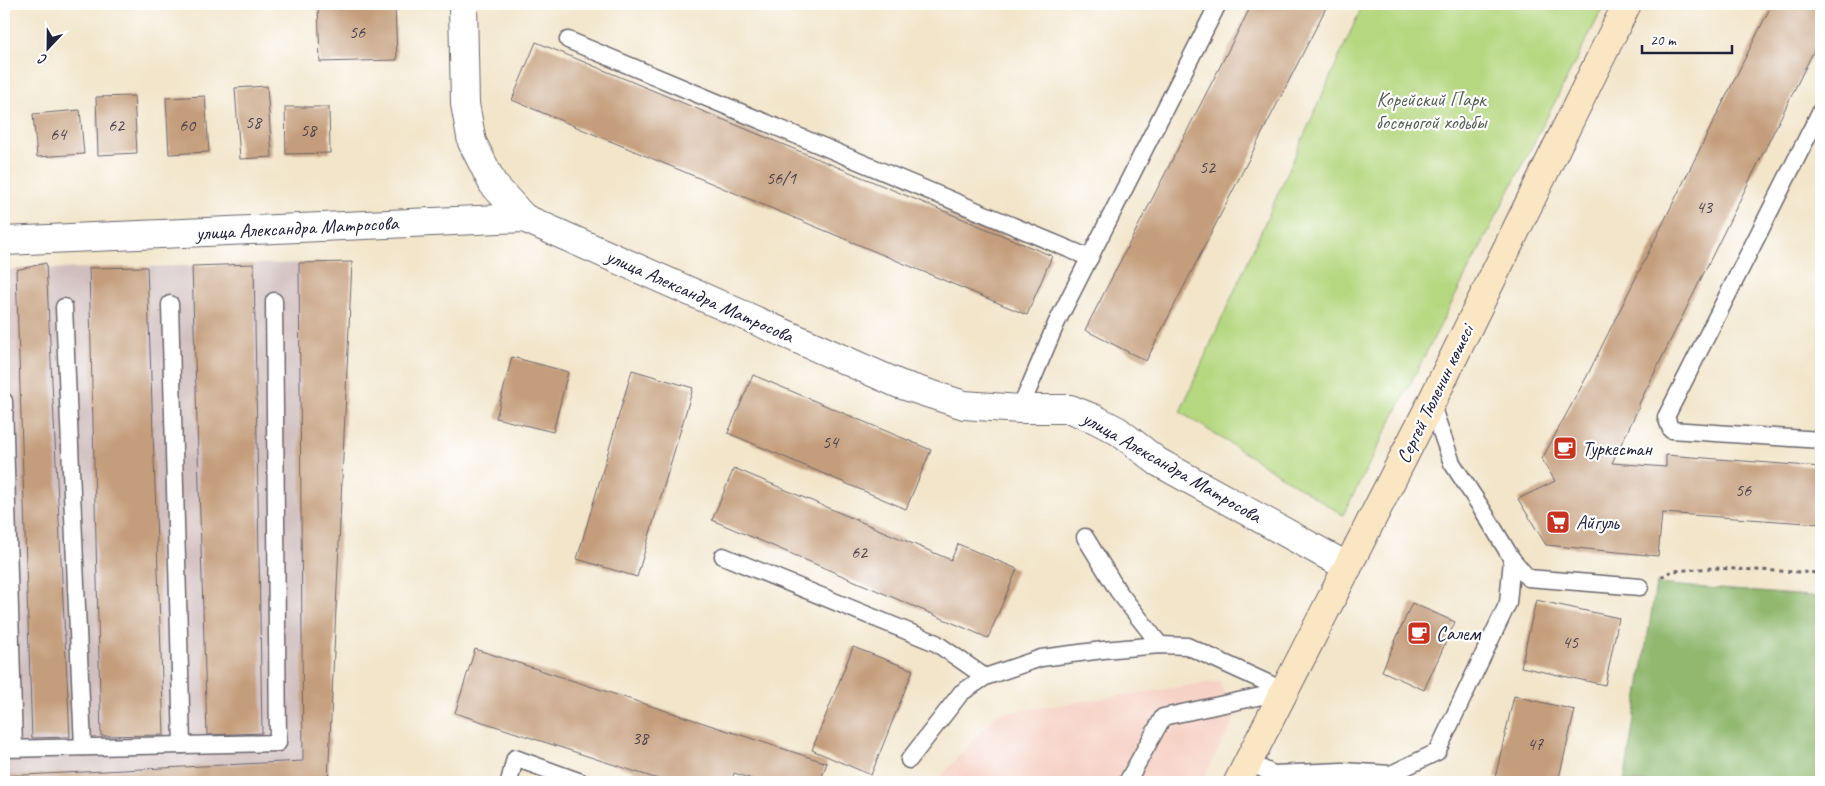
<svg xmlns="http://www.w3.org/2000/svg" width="1825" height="786" viewBox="0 0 1825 786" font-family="Caveat,sans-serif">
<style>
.built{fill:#f6d1c5}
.industrial{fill:#d1bfbf}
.green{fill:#b5d77f;stroke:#6c7c5d}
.forest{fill:#90b86e;stroke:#596d54}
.building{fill:#c49e7b}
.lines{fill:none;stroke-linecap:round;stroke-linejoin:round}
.lane-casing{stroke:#6b666d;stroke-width:19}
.street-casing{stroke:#6b666d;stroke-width:30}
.secondary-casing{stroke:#6b666d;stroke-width:30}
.path{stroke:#6b666d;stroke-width:3;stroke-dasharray:4 4;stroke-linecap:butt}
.lane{stroke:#fff;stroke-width:16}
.street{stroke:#fff;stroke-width:28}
.secondary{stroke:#fbe6c4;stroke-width:28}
.labels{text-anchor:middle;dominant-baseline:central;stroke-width:4.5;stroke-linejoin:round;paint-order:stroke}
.number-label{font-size:18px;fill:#4a414b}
.park-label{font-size:20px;fill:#556153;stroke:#fff}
.street-label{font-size:20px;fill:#22223b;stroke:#fff}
.poi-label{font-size:20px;fill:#22223b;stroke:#fff;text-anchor:start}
</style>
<rect width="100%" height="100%" fill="#fff"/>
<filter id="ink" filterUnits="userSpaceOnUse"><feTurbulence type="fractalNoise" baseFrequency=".02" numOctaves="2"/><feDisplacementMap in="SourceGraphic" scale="10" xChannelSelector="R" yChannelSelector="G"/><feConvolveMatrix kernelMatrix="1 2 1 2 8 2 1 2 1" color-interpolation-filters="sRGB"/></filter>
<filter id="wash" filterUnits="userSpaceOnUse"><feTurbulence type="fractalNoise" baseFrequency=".0096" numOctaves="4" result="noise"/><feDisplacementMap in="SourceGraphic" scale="20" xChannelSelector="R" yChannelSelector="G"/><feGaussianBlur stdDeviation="1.12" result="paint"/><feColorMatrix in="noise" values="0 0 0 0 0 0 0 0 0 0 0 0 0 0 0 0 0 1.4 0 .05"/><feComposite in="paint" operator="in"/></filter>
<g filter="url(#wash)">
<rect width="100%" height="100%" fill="#f2e5ca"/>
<path class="built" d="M1219 681 1229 703 1238 713 1201 782H936L997 714Z"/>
<path class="industrial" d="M352 262 328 782H4V270Z"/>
<path class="green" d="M1363 4H1605L1343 515 1180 412Z"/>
<path class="forest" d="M1656 584 1821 597V782H1624Z"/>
<g id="blocks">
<g class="building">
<path d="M318 4H395L397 60 320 62Z"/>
<path d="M1252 4H1328L1146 361 1085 330Z"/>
<path d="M1772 4H1821V36L1639 404V407L1612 463 1666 467V455L1821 467V524L1662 513 1658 556 1546 545 1518 499 1555 481 1542 459 1586 378Z"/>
<path d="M536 42 1052 256 1027 315 512 100Z"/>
<path d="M267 86 272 157 240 159 235 88Z"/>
<path d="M134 96 137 153 98 155 96 97Z"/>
<path d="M205 96 209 152 169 154 166 98Z"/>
<path d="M285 107H329L330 153 286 154Z"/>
<path d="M80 110 84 154 37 157 33 114Z"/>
<path d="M352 262 328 782H4V776L303 761 299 263Z"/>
<path d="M46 263 70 737 32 738 16 270Z"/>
<path d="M254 264 262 733 207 735 192 266Z"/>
<path d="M147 267 164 735 101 736 89 268Z"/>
<path d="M512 357 568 372 553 432 496 418Z"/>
<path d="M632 370 693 388 637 577 577 559Z"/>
<path d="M753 375 931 450 906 509 728 433Z"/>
<path d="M734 468 951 560 958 544 1017 569 988 638 712 520Z"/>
<path d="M1536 600 1619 618 1605 685 1521 667Z"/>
<path d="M1412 603 1455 622 1424 690 1382 671Z"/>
<path d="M853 647 913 670 871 775 812 750Z"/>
<path d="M475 649 827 763 820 782H761L734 773 731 782H667L455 713Z"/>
<path d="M1514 696 1575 710 1558 782H1515L1495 778Z"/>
</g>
</g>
</g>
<g filter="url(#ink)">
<use href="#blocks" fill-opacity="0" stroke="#6b666d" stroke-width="1"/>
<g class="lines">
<g class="lane-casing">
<g id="lane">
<path d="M568 40 1090 258"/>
<path d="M1821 110 1666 417 1671 430 1821 440"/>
<path d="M170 304 182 745"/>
<path d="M64 307 83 747"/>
<path d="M4 401 14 748"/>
<path d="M1020 409 1056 324 1218 4"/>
<path d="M1085 537 1118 591 1160 645"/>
<path d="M723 556 936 643 985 677"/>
<path d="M1512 559 1528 578 1640 587"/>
<path d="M4 749 278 743 274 301"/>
<path d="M909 760 961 693 985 677 1041 658 1103 650 1160 645 1187 646 1285 691"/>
<path d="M1249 762 1273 774 1342 771 1391 774 1437 752 1508 603 1512 559 1482 509 1452 463 1431 403"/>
<path d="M509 782 515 758 581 782"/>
<path d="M1127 782 1163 717 1285 691"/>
</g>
</g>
<g class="street-casing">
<g id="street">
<path d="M463 4 465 104 472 142 493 184 524 218"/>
<path d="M4 241 524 218 899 384 964 405 1020 409H1070L1095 419 1118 431 1158 462 1348 567"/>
</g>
</g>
<g class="secondary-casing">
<path id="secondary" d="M1238 782 1431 403 1627 4"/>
</g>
<path class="path" d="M1661 577 1672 571 1713 568 1821 573"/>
<use href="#lane" class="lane"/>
<use href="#street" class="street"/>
<use href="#secondary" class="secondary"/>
</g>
</g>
<defs>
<g id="cafe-square" transform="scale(1.25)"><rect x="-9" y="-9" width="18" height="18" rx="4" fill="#c8321e" stroke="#fff"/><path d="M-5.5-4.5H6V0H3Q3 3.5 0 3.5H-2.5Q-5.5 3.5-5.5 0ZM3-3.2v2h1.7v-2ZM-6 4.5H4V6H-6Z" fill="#fff"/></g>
<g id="supermarket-square" transform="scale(1.25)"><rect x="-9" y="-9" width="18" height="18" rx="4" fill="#c8321e" stroke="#fff"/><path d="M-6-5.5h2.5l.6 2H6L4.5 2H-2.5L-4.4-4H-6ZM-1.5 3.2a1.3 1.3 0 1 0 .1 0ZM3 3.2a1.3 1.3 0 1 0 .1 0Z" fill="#fff"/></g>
</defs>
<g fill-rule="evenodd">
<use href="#cafe-square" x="1565" y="448"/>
<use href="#supermarket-square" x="1558" y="522"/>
<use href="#cafe-square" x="1419" y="633"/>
</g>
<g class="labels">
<g class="number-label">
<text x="357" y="32">56</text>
<text x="253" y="122">58</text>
<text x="116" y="125">62</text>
<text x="187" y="125">60</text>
<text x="308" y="130">58</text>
<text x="58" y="134">64</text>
<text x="1207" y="167">52</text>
<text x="781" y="178">56/1</text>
<text x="1704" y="207">43</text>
<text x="830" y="442">54</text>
<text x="1743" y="490">56</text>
<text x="859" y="552">62</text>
<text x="1570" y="642">45</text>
<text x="640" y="738">38</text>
<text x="1535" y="744">47</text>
</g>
<g class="park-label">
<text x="1431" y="99">Корейский Парк<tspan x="1431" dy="23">босоногой ходьбы</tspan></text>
</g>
<g class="street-label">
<text transform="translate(297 228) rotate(-3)">улица Александра Матросова</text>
<text transform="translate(700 296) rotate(24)">улица Александра Матросова</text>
<text transform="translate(1435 394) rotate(-64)">Сергей Тюленин көшесі</text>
<text transform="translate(1172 467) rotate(30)">улица Александра Матросова</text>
</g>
<g class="poi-label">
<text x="1582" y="448">Туркестан</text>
<text x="1576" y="522">Айгуль</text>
<text x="1436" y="633">Салем</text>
</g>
</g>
<rect width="1825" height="786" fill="none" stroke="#fff" stroke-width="20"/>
<g transform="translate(48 48) rotate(202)" stroke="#ffffff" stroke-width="4" paint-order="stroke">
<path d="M0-4L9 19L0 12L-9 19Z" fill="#22223b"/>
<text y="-8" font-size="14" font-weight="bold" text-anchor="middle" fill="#22223b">С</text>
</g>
<path d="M1642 45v8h90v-8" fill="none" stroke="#22223b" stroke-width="2.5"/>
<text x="1650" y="45" font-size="15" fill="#22223b" stroke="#ffffff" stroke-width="4" paint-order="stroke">20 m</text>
</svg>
